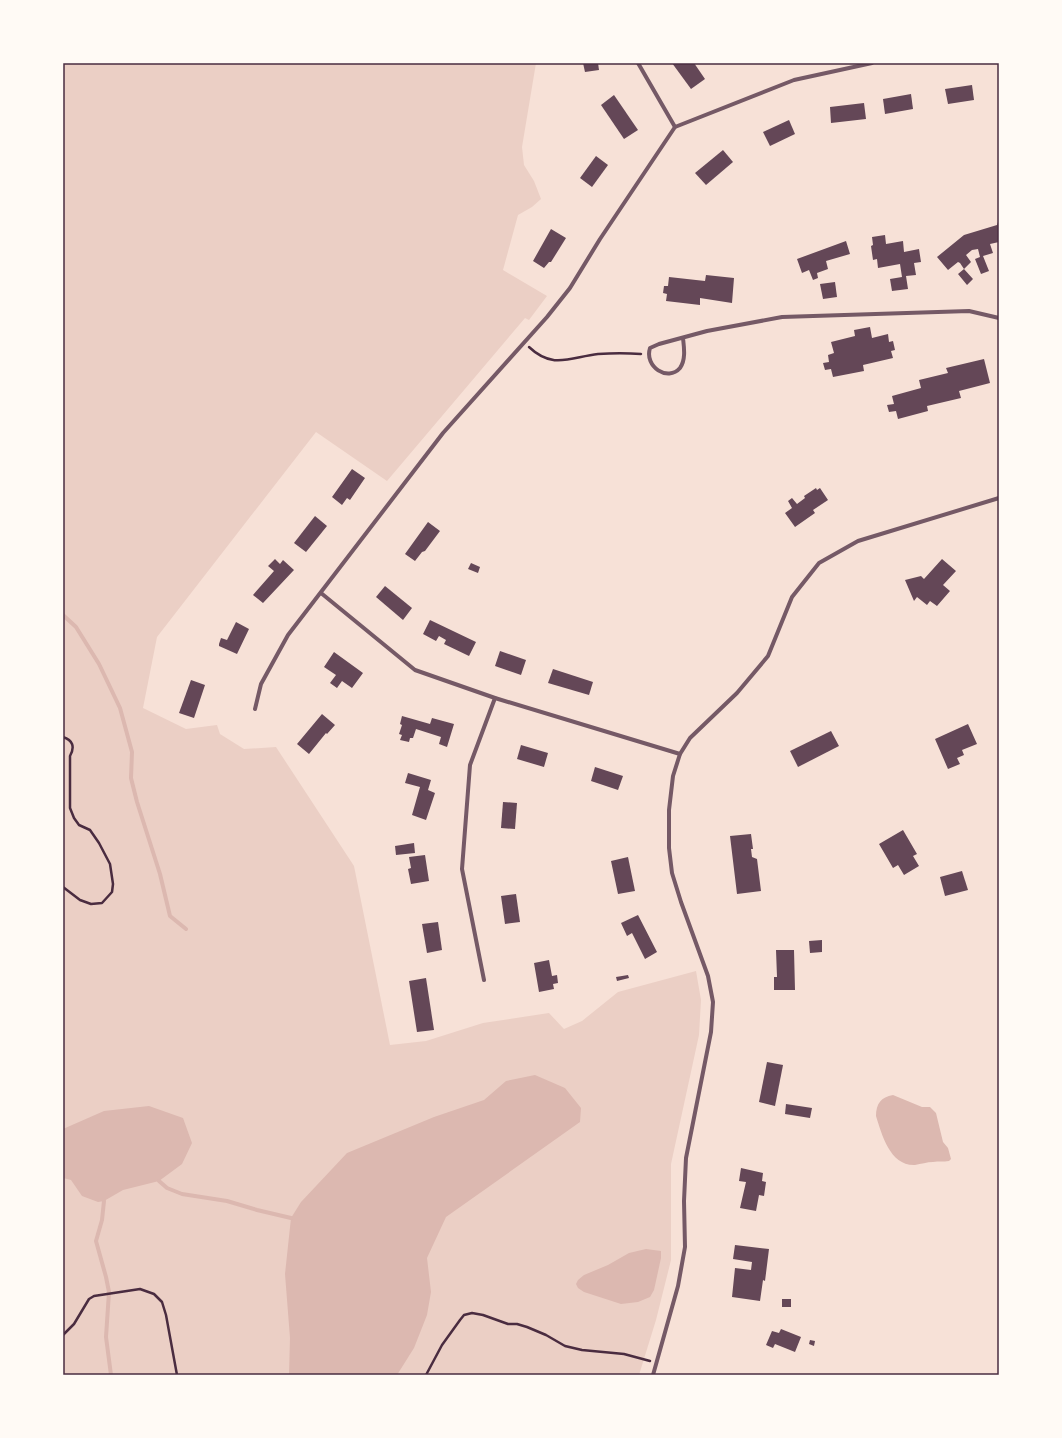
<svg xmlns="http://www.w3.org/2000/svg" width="1062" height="1438" viewBox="0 0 1062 1438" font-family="'DM Sans',sans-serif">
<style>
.green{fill:#ebcfc5}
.water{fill:#dcb8b0}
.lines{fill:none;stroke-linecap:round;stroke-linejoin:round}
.stream{stroke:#dcb8b0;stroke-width:4}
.building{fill:#644757}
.path{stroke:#4a2c40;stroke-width:2.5}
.minor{stroke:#755966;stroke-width:4}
.neatline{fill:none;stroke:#4a2c40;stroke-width:1.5}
</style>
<rect width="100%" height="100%" fill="#f7e1d7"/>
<path class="green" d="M63 63H536L522 147 524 165 534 181 541 199 532 207 518 215 503 270 547 296 529 320 525 318 387 481 316 432 157 637 143 708 186 729 217 725 220 734 244 749 276 747 354 866 390 1045 426 1041 483 1023 549 1013 564 1029 582 1021 618 992 696 971 701 1000 699 1035 671 1164V1260L656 1320 639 1375H63Z"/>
<g class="water">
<path d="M535 1075 565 1088 581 1108 580 1122 446 1217 427 1258 431 1292 427 1315 414 1348 397 1375H289L290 1338 285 1274 291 1218 301 1202 347 1153 434 1117 484 1100 506 1081Z"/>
<path d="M893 1095 922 1107H930L936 1113 943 1142 948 1148 951 1159 949 1161C943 1162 939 1161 933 1162 927 1162 921 1164 915 1165 890 1166 882 1135 876 1116 876 1104 881 1097 893 1095Z"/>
<path d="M149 1106 183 1118 192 1143 182 1164 159 1181 123 1190 104 1201 98 1202 82 1196 71 1180 63 1178V1129L104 1111Z"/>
<path d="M646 1249 661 1251V1258L654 1290 650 1297 638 1302 621 1304 584 1292 578 1288 576 1284 578 1280 584 1275 608 1265 629 1253Z"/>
</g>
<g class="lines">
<g class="stream">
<path d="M63 615 76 627 99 664 120 708 132 752 131 778 137 802 160 874 170 916 186 929"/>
<path d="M159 1181 167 1188 182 1194 227 1201 257 1210 291 1218"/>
<path d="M104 1201 102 1220 96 1241 106 1277 109 1292 106 1337 111 1375"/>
</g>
</g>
<g class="building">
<path d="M583 63H598L599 70 585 72Z"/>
<path d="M672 63H694L705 79 691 89Z"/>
<path d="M972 85 974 100 948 104 945 89Z"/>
<path d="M911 94 913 109 885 114 883 99Z"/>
<path d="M614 95 638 130 624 139 601 105Z"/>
<path d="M864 103 866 119 831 123 830 107Z"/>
<path d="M789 120 795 134 770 146 763 132Z"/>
<path d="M723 150 733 162 706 185 695 173Z"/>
<path d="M596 156 608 165 592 187 580 178Z"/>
<path d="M998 222H999V242L990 244 993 253 983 256 989 271 981 274 975 259 980 257 978 249 972 250 966 255 971 262 964 269 973 279 967 285 958 274 964 269 960 263 958 262 948 270 937 257 964 235 997 225Z"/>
<path d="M551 229 566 238 551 262H549L544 268 533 261Z"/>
<path d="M885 235 886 244 903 241 904 252 919 249 921 262 914 263 916 275 906 276 908 289 892 291 890 279 902 277 900 264 878 268 877 259 873 260 871 246 873 245 872 237Z"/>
<path d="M846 241 850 254 826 261 828 269 817 273 818 278 813 280 809 270 802 273 797 259Z"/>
<path d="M706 275 734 278 732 303 700 298V305L666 301 667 294 663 293 664 286H668L669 277 705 281Z"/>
<path d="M835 282 837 297 823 299 820 284Z"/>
<path d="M870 327 872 338 888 334 889 342 893 341 895 350 891 351 893 358 863 365 864 371 833 377 831 369 825 370 823 363 829 362 828 355 834 353 831 342 855 336 854 330Z"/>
<path d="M984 359 990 383 959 391 961 398 927 406 928 411 898 419 896 411 889 412 887 405 894 404 892 396 921 388 919 380 948 373 946 368Z"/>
<path d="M352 469 365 478 350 500 347 498 342 505 332 497Z"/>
<path d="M816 488 817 490 820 488 828 500 813 510 815 513 795 527 785 513 792 508 788 501 792 498 797 504 805 498 804 496Z"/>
<path d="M315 516 327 526 306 552 294 543Z"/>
<path d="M428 522 440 531 425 551 422 552 415 561 405 554Z"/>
<path d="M275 559 280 564 283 560 294 570 263 603 253 595 274 571 268 566Z"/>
<path d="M942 559 956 571 943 585 950 591 937 606 930 601 927 605 917 597 914 601 905 580 921 576 924 579Z"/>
<path d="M471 563 480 567 478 573 468 569Z"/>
<path d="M385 586 412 608 403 620 376 597Z"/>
<path d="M430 620 476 642 469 656 444 644 446 640 439 636 436 641 423 634Z"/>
<path d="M236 622 249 629 237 654 219 646V644L221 638 227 640Z"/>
<path d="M500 651 526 660 521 675 495 666Z"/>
<path d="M334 652 363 673 352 688 342 681 337 688 330 683 336 675 324 667Z"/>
<path d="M553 669 593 682 589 695 548 683Z"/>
<path d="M191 680 205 685 194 718 179 713Z"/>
<path d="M322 714 335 725 327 734 326 733 309 754 297 744Z"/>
<path d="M402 716 430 724 432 718 454 724 447 747 439 744 441 737 416 729 413 738H410L409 742 400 740 402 735 399 734 402 725 400 724Z"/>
<path d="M968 724 977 744 962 750 964 755 957 758 960 764 948 769 935 739Z"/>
<path d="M831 731 839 746 798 767 790 751Z"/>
<path d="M521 745 548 753 544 767 517 759Z"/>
<path d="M595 767 623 776 618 790 591 781Z"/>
<path d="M408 773 431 780 428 790 435 793 426 820 412 815 420 787 405 783Z"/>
<path d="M503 802 517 803 515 829 501 828Z"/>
<path d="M903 830 917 854 913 856 919 866 904 875 898 865 893 868 879 844Z"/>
<path d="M751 834 753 849H751L752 857 757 859 761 891 737 894 730 836Z"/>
<path d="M414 843 415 853 396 855 395 846Z"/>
<path d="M425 855 429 881 411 884 408 869 411 868 409 857Z"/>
<path d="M628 857 635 891 618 894 611 861Z"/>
<path d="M962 871 968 890 945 896 940 877Z"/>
<path d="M516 894 520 922 505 924 501 896Z"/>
<path d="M638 915 657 952 645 959 632 933 627 936 621 923Z"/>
<path d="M438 922 442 950 427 953 422 924Z"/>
<path d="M822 940V952L810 953 809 941Z"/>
<path d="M776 950H794L795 990H774V977H777Z"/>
<path d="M549 960 552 976 557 975 558 983 553 984 554 989 539 992 534 963Z"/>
<path d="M628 975 629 978 617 981 616 977Z"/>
<path d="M426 978 434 1030 417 1032 409 981Z"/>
<path d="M767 1062 783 1065 775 1106 759 1102Z"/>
<path d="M786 1104 812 1108 810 1118 785 1114Z"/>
<path d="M741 1168 763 1173 762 1181 766 1182 764 1196 759 1195 756 1211 740 1208 746 1182 739 1181Z"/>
<path d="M735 1245 769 1249 765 1281 763 1280 760 1301 732 1297 735 1268 751 1270 752 1262 733 1259Z"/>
<rect x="782" y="1299" width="9" height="8"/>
<path d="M781 1329 801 1337 795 1352 775 1344 773 1348 766 1345 772 1331 779 1333Z"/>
<path d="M810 1340 815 1341 814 1346 809 1344Z"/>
</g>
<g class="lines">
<g class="path">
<path d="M529 347C553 370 571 357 598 354 613 353 627 353 641 354"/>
<path d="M63 737C73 740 75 747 70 756V808L74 818 79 825 90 830 99 843 110 864 113 884 112 892 102 903 91 904 80 900 63 887"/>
<path d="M63 1335 74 1324 89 1299 94 1296 140 1289 154 1294 162 1302 166 1315 177 1375"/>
<path d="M426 1375 442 1345 460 1320 464 1315 472 1313 483 1315 508 1324H517L527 1327 546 1335 565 1346 582 1350 624 1354 650 1361"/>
</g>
<g class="minor">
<path d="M638 63 675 127"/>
<path d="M683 338C684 347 686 360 680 368 668 382 644 367 650 348L659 344 707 331 782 317 969 311 999 318"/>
<path d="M321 593 415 670 495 698 680 754"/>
<path d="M255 709 261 684 288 635 443 433 547 317 570 288 600 239 675 127 794 80 872 63"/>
<path d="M484 980 462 869 470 765 495 698"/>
<path d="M653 1375 678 1286 685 1247 684 1201 686 1158 711 1032 713 1002 708 976 681 902 672 873 669 848V810L673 776 680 754 690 738 737 693 768 656 792 597 819 563 858 541 999 498"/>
</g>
</g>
<rect width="1062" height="1438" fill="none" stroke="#fffaf5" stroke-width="128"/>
<rect x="64" y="64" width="934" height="1310" class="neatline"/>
</svg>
